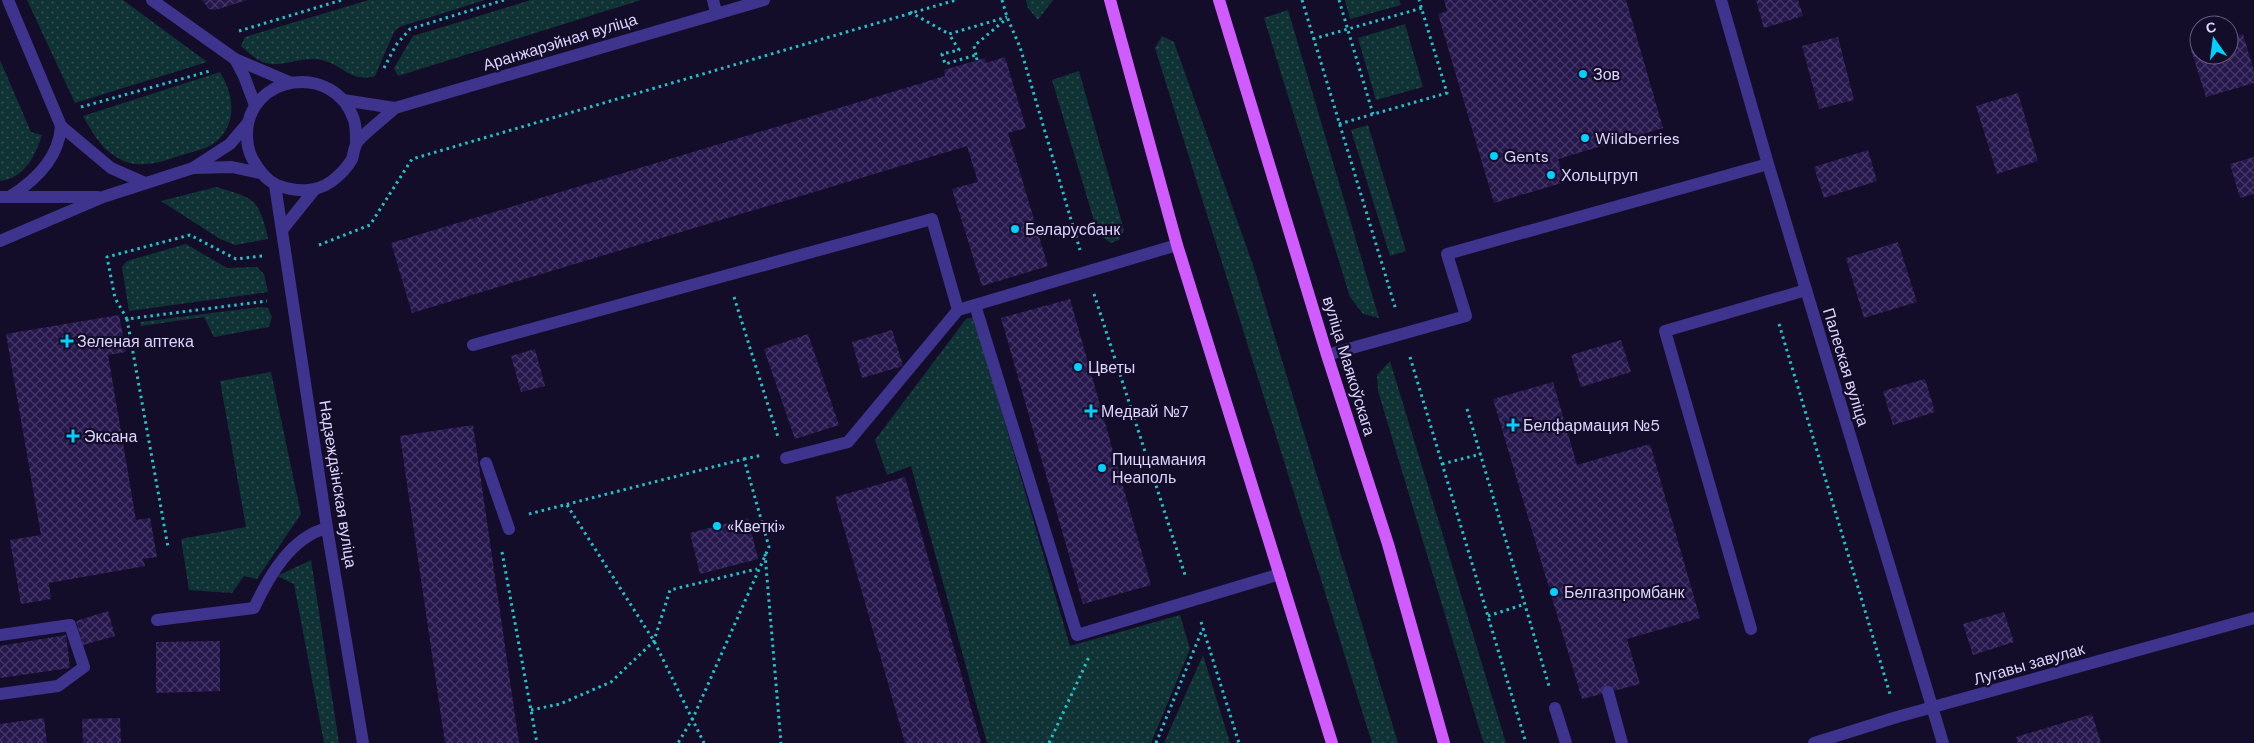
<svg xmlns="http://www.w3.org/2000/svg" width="2254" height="743" viewBox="0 0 2254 743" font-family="'DM Sans',sans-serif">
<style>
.grass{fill:url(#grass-dots)}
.building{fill:url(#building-cross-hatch)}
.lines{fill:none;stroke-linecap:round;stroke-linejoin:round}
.path{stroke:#22c3c7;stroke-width:3;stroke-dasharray:2.5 4;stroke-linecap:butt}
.minor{stroke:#3e338d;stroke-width:12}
.major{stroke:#d05cff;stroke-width:12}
.poi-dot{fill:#01d1ff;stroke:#140d29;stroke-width:2}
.labels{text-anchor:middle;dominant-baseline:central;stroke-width:4.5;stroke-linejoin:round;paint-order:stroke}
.street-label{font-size:16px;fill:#ded5ff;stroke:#140d29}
.poi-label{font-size:16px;fill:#ded5ff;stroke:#140d29;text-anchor:start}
</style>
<defs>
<pattern id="grass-dots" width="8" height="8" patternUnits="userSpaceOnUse" patternTransform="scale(1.25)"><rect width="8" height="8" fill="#0f3234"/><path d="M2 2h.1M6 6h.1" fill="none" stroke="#324f52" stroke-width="1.8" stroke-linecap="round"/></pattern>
<pattern id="building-cross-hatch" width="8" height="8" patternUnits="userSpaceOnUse" patternTransform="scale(1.25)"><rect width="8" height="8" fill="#26174c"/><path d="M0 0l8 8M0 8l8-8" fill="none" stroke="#453867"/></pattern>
</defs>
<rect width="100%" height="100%" fill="#140d29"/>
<g class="grass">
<path d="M27 0H123L207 62 75 103Z"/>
<path d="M369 0H485L399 27 394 32 375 76C352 83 344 66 322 60 303 55 281 69 263 62 255 59 248 52 241 46L245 37Z"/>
<path d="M531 0H641L398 76 394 68 413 36Z"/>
<path d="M1026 0H1053L1038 20 1028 8Z"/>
<path d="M1345 0H1399L1401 5 1350 19Z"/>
<path d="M1288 10 1379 318 1363 314 1350 297 1264 18Z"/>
<path d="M1405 24 1423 87 1376 100 1358 38Z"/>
<path d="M1162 36 1174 42 1254 268 1398 743H1372L1155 48Z"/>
<path d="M0 60 31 132 42 135C35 156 25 178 0 181Z"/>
<path d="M1079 71 1124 230 1119 240 1111 243 1098 234 1052 80Z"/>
<path d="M220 72C233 93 238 121 218 140 209 149 191 152 179 156 159 163 137 170 116 157 100 147 92 132 83 116Z"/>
<path d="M1368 125 1406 251 1390 256 1351 130Z"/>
<path d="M216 187C255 198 259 199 268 239L235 245 220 239 161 201Z"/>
<path d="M186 244 227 268 257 267 264 274 268 292 129 311 122 267 127 261Z"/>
<path d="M261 307 268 308 272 317 269 327 214 337 204 317 141 326 140 322Z"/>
<path d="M974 317 1070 646 1180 615 1190 649 1151 743H987L911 466 887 475 875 440 966 319Z"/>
<path d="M1390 361 1506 743H1484L1482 738 1378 391 1377 375Z"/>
<path d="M271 372 301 514 257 579 244 576 232 593 189 590 181 539 246 527 220 381Z"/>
<path d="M311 560 339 743H324L294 584 277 576Z"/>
<path d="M1203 655 1230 743H1164Z"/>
</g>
<g class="building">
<path d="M202 0H247L215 10 209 9Z"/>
<path d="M1444 0H1626L1663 128 1558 159 1565 182 1494 203 1438 14 1447 11Z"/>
<path d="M1756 0H1798L1803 16 1764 28Z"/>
<path d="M2243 34 2254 71V83L2206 97 2191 50 2199 48V55H2229V38Z"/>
<path d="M1838 37 1854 100 1819 109 1802 46Z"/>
<path d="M1005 57 1026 128 1008 133 1048 266 982 286 952 189 978 182 967 146 412 313 391 243 945 76 944 70 985 58 986 63Z"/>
<path d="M2018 93 2038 161 1997 174 1976 106Z"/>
<path d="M1868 150 1877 181 1824 198 1814 167Z"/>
<path d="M2254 157V194L2240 198 2230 164Z"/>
<path d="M1898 242 1917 302 1864 318 1846 258Z"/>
<path d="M1070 299 1151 585 1083 604 1001 318Z"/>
<path d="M119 315 126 352 108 355 136 520 150 518 157 557 143 559 145 566 49 583 51 599 21 604 10 540 41 535 6 334Z"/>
<path d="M892 330 903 366 862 378 852 342Z"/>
<path d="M808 334 839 425 795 439 764 349Z"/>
<path d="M1621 340 1631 372 1581 387 1571 355Z"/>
<path d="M535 349 545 386 521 392 511 356Z"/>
<path d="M1925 379 1935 412 1893 425 1883 391Z"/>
<path d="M1553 382 1577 465 1650 444 1700 618 1627 639 1640 684 1582 699 1493 399Z"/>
<path d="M473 425 519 743H445L400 436Z"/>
<path d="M905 477 981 743H905L835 497Z"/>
<path d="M748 518 758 559 700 574 690 533Z"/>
<path d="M108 611 115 636 83 645 76 621Z"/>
<path d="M2004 612 2014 642 1973 655 1963 624Z"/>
<path d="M66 635 70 668 0 678V646Z"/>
<path d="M220 641V691L156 693V642Z"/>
<path d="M2092 714 2101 743H2018L2016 737Z"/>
<path d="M44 718 47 743H0V724Z"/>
<path d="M120 718 121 743H83L82 719Z"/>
</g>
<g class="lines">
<g class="path">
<path d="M1002 0 1007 17 1020 47 1080 250"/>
<path d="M1302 0 1396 310"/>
<path d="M1339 0 1373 114"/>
<path d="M910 12 949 34"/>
<path d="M239 31 342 0"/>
<path d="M1313 39 1422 8"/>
<path d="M976 55 974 46 1005 20"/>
<path d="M977 60 976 55 945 64 942 54 959 50 949 34 1007 17"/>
<path d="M384 68 396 45 410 29 504 0"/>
<path d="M81 107 210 71"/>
<path d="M1339 124 1447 93 1419 0"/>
<path d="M319 245 370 225 412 159 956 0"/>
<path d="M262 256 236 259 190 235 107 257 115 298 127 319 267 301"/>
<path d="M1094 294 1186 578"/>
<path d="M734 297 778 437"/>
<path d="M127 319 168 547"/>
<path d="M1779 324 1890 694"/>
<path d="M1410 357 1526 743"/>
<path d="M1467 409 1549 686"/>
<path d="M744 459 763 455"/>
<path d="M1442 464 1481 454"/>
<path d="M567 505 654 641 704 743"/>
<path d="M529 514 744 459 769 547 693 718 678 743"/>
<path d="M502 552 537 743"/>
<path d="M765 554 781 743"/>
<path d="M1488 616 1525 604"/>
<path d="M1201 622 1239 743"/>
<path d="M531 710 560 704 611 682 654 641 670 590 757 569"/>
<path d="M1049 743 1089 657"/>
<path d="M1156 743 1203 628"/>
</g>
<g class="minor">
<path d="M8 0 61 126 111 168 145 183"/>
<path d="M152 0 235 59 289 82"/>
<path d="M713 0 716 12"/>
<path d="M1721 0 1768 164 1943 743"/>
<path d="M235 59 244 76 255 105"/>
<path d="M343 100 395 108"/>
<path d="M356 142C356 135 356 126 354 120 335 61 246 74 247 136 247 145 248 150 252 158 258 169 265 180 277 185 295 192 316 193 332 181 340 175 347 168 352 159 354 153 354 146 358 141 369 129 383 119 395 108L764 0"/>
<path d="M193 168 230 144 247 124"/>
<path d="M275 185 327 528 363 743"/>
<path d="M0 197H98"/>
<path d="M9 197C35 181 59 158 61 126"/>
<path d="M282 230 315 189"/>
<path d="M0 241 103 197 193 168 232 167 260 173"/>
<path d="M975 305 1077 635 1280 574"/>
<path d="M473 345 932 219 958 310 1177 245"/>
<path d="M1327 355 1466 316 1447 254 1768 164"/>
<path d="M786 458 848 442 958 310"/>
<path d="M486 463 509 529"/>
<path d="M157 620 254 608C269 576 291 537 327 528"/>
<path d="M1751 629 1665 331 1806 290"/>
<path d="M0 635 70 625 84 667 58 686 0 694"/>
<path d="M1608 692 1622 743"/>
<path d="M1555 708 1566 743"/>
<path d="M1814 743 1897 717 2254 618"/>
</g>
<g class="major">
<path d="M1110 0 1177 245 1332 743"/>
<path d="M1219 0 1327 355 1388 544 1444 743"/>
</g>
</g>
<g class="poi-dot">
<circle cx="1583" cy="74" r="5"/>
<circle cx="1585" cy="138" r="5"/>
<circle cx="1494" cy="156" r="5"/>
<circle cx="1551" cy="175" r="5"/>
<circle cx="1015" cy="229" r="5"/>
<path d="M64.5 333.5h5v5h5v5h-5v5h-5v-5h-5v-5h5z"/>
<circle cx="1078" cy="367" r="5"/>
<path d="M1088.5 403.5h5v5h5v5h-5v5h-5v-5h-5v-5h5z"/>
<path d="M1510.5 417.5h5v5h5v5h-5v5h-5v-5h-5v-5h5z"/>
<path d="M70.5 428.5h5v5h5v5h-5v5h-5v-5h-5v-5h5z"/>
<circle cx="1102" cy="468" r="5"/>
<circle cx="717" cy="526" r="5"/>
<circle cx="1554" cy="592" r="5"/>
</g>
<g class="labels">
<g class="street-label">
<text transform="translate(560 42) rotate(-17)">Аранжарэйная вуліца</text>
<text transform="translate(1349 366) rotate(73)">вуліца Маякоўскага</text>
<text transform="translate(1846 367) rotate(73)">Палеская вуліца</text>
<text transform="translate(338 484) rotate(81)">Надзеждзінская вуліца</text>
<text transform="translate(2029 664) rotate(-16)">Лугавы завулак</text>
</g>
<g class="poi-label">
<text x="1593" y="74">Зов</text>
<text x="1595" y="138">Wildberries</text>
<text x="1504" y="156">Gents</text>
<text x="1561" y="175">Хольцгруп</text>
<text x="1025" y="229">Беларусбанк</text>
<text x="77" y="341">Зеленая аптека</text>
<text x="1088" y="367">Цветы</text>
<text x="1101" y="411">Медвай №7</text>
<text x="1523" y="425">Белфармация №5</text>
<text x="84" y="436">Эксана</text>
<text x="1112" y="459">Пиццамания<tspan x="1112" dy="18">Неаполь</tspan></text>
<text x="727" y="526">«Кветкі»</text>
<text x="1564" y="592">Белгазпромбанк</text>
</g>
</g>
<g transform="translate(2214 40) rotate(346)"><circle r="24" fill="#140d29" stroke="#655d7f"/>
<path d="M0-4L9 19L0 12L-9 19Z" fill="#01d1ff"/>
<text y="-8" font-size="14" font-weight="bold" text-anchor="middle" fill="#ded5ff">С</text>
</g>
</svg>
